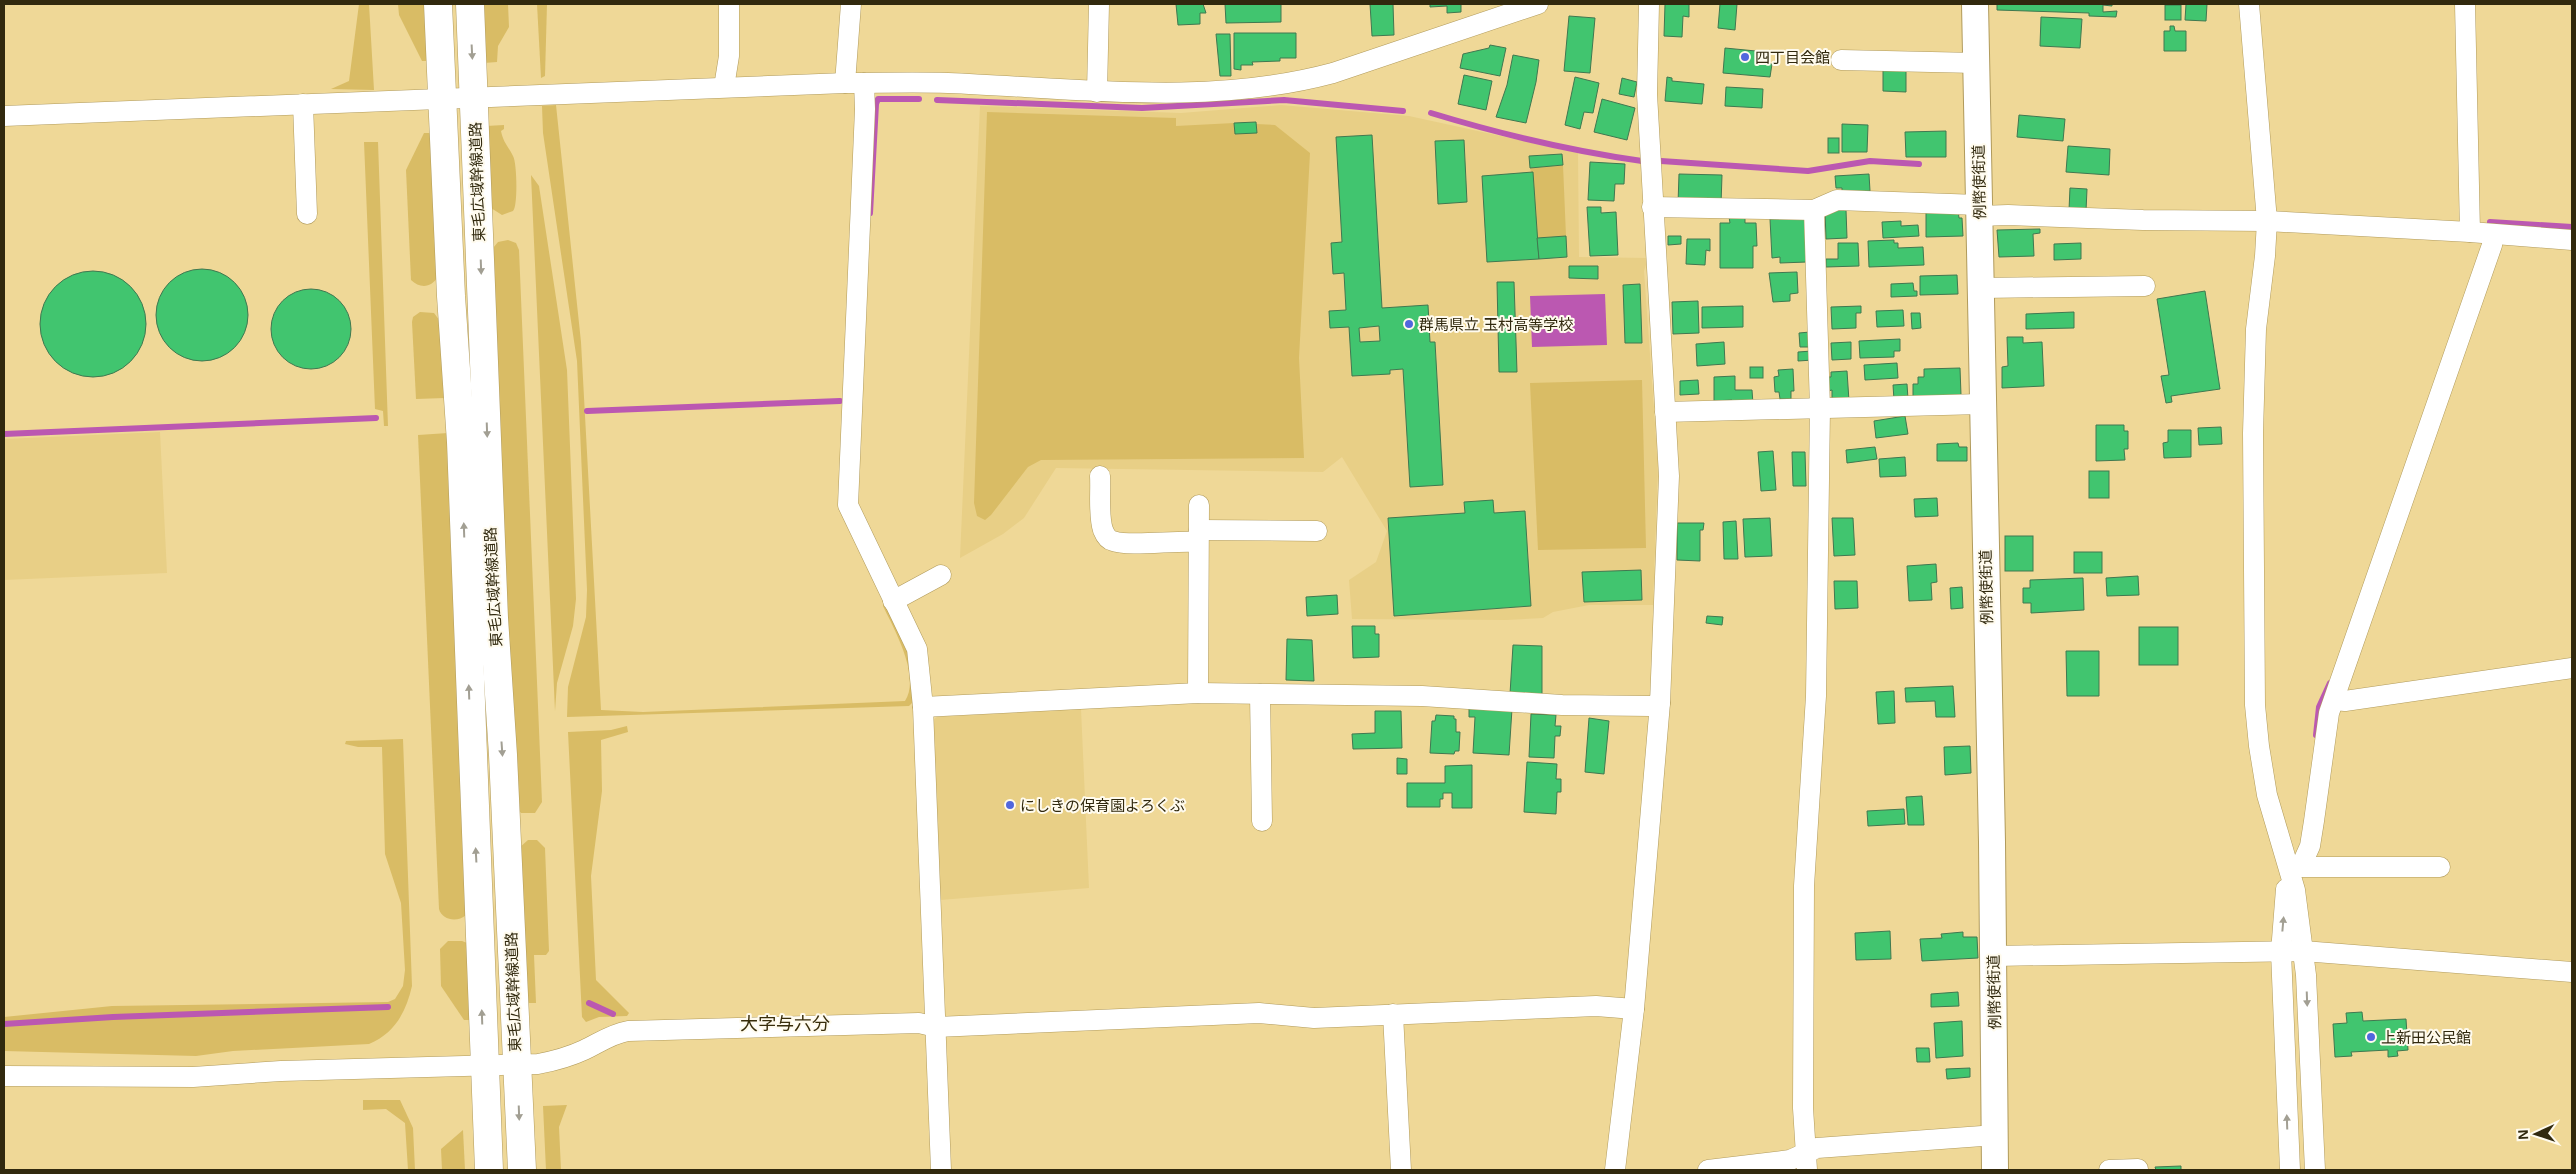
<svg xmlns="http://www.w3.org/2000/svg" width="2576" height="1174" viewBox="0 0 2576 1174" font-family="Helvetica,'Noto Sans JP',sans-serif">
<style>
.built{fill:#e8cf86}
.green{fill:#d9bc65}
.water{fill:#bb58b1}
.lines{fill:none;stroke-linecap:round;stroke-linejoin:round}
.stream{stroke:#bb58b1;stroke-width:6}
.building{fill:#41c56f;stroke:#407850;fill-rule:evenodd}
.minor-casing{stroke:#b19b5c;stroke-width:21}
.major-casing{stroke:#b19b5c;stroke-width:28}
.highway-casing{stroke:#b19b5c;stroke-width:29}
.minor{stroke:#fff;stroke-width:20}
.major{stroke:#fff;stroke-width:26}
.highway{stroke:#fff;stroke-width:28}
.oneway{fill:#a29f93}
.poi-dot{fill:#5167dd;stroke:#fffbee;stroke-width:2}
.labels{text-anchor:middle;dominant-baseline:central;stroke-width:4;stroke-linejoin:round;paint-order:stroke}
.poi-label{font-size:15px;fill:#31290e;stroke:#fffbee;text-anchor:start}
.street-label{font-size:15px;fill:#31290e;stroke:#fffbee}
.quarter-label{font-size:18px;fill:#382d0b;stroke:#fffbee}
</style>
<rect width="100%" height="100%" fill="#efd897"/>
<g class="built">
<path d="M1281 105 1409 116 1578 153 1579 257 1648 258 1644 271 1658 466 1653 605H1589L1553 612 1543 618 1506 620 1352 619 1349 580 1376 562 1387 531 1342 457 1323 472 1056 468 1024 518 1003 534 960 558 980 106 1181 113Z"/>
<path d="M160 432 167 573 4 580V439Z"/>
<path d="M1081 709 1089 888 940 900 930 722 937 717Z"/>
</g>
<g class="green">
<path d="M359 4H369L374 90 331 89 349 81Z"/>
<path d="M398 4H426L428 61H422L399 15Z"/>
<path d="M481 4H508L509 27 498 46 497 62 484 63Z"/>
<path d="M537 4H547L545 76 541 78Z"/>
<path d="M556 105 581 342 601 710 643 712 905 701C921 676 894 629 883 606L884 602 908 651 913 702 909 706 567 717 568 687 586 617 587 590 577 361 543 133 542 106Z"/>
<path d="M987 112 1176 118V126L1234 123 1236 134 1257 133 1256 124 1275 125 1310 153 1299 358 1304 458 1041 460 1028 467 991 515 985 520 977 516 974 503Z"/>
<path d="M504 125V129L501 131C503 142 508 146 513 156 517 162 518 207 513 211L502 215 491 208 486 126Z"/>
<path d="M424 133H432L438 276C432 288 420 289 411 280L406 170Z"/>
<path d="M364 142H378L388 426H384L383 411 375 409Z"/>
<path d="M1563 165 1566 236 1537 238 1533 173 1531 172 1530 168Z"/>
<path d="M531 175 539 186 567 370 576 599 573 626 557 683 555 711Z"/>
<path d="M508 240 516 243 519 250 542 802 535 813H521L518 809 506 637 493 248 498 242Z"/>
<path d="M420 312 434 313 440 321 445 398 416 399 412 322 413 317Z"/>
<path d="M1642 380 1646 548 1538 550 1530 383Z"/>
<path d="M448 433 466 915C457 923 442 920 439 909L418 435Z"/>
<path d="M627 726 628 732 601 740 602 791 591 876 596 980 629 1013 627 1016 599 1017 586 1022 582 1017 568 732 611 730Z"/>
<path d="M403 739 412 986C406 1012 395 1033 369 1044L233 1051 196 1056 4 1051V1017L112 1006 388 1002 395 999 403 986 405 970 401 903 385 854 382 747H358L345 744 346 741Z"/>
<path d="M528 840H537L545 848 549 951 546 955H534L536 1003H526L519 848Z"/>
<path d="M448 941H462L467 943 472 1020H464L441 986 440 949Z"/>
<path d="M363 1100H400L413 1128 415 1170H408L405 1123 386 1109 363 1110Z"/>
<path d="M567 1105 559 1127 561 1170H546L543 1106Z"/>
<path d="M463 1130 465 1170H442L441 1149Z"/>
</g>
<path class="water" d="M1605 294 1607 345 1532 347 1530 296Z"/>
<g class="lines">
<g class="stream">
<path d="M937 100 1142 108 1284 100 1403 111"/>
<path d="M1431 113C1500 134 1571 151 1642 161"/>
<path d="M1661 161 1808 171 1870 161 1919 164"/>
<path d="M870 213 876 104 878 99H919"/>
<path d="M2490 222 2572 227"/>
<path d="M587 411 840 401"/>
<path d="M4 434 376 418"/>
<path d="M2316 735 2319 707 2330 683"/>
<path d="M589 1003 613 1014"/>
<path d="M4 1024 113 1017 388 1007"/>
</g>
</g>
<g class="building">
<path d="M1176 4H1203L1206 13H1200V24L1178 25Z"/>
<path d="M1225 4H1281V22L1226 23Z"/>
<path d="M1370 4H1393L1394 35 1372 36Z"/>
<path d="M1430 4H1461V12L1447 13V6L1430 7Z"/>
<path d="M1665 4H1689V17L1683 16 1682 37 1664 36Z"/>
<path d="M1720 4H1737L1735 30 1718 28Z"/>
<path d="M1997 4H2112V6L2103 5V12L2117 11 2116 17 2089 16V13L1997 10Z"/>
<path d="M2186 4H2207L2206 21 2185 20Z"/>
<rect x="2165" y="5" width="16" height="15"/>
<path d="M1569 16 1595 18 1590 73 1564 71Z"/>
<path d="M2041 17 2082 19 2080 48 2040 46Z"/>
<path d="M2170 26H2174L2175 31H2186V51H2164V31H2170Z"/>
<path d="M1234 33H1296V58H1280V61L1252 62 1253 65H1241V70L1234 69Z"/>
<path d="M1216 34H1230L1231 76H1220Z"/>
<path d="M1490 45 1506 48 1500 76 1460 68 1463 54 1489 48Z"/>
<path d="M1725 48 1766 52 1765 63 1772 64 1770 77 1723 73Z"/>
<path d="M1513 55 1539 60 1536 82 1526 123 1496 117 1507 85Z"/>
<path d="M1883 66H1906V92L1883 91Z"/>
<path d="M1464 75 1492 81 1486 110 1458 104Z"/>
<path d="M1575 77 1599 83 1593 113 1584 112 1580 129 1565 125Z"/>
<path d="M1667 77 1672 78V81L1704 84 1702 104 1665 101Z"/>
<path d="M1622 78 1637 82 1634 97 1619 94Z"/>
<path d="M1726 87 1763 89 1762 108 1725 106Z"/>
<path d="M1602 99 1635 108 1627 140 1594 132Z"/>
<path d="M2019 115 2065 119 2063 141 2017 137Z"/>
<path d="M1256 122 1257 133 1235 134 1234 123Z"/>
<path d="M1842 124 1868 125 1867 152H1842Z"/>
<path d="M1946 131V157H1906L1905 132Z"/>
<path d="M1372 135 1382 308 1428 305 1430 342H1435L1443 485 1410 487 1403 369 1390 370V374L1352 376 1349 327 1330 328 1329 311 1346 310 1344 273 1333 274 1331 243 1342 242 1336 137ZM1379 326 1380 341 1360 342 1359 328Z"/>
<rect x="1828" y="138" width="11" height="15"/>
<path d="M1464 140 1467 202 1438 204 1435 141Z"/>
<path d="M2068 146 2110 149 2109 175 2066 172Z"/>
<path d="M1562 154 1563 165 1530 168 1529 156Z"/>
<path d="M1590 162 1625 164 1624 184H1615L1614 201 1588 200Z"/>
<path d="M1533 172 1539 259 1487 262 1482 176Z"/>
<path d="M1679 174 1722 175 1721 205 1678 204Z"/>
<path d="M1869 174 1870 191 1842 193V188H1836L1835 176Z"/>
<path d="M2070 188 2087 189 2086 211 2069 210Z"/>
<path d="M1587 207H1601V213L1616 212 1618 255 1590 256Z"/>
<path d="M1846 210 1847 238 1826 239 1825 211Z"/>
<path d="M1958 210 1959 218H1962L1963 236 1926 237V211Z"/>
<path d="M1729 217H1745V223H1756L1757 246H1753V268H1720V223H1730Z"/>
<path d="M1805 218 1807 262 1780 263V257L1772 258 1770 219Z"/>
<path d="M1901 221V226L1918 225 1919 236 1883 238 1882 222Z"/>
<path d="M2040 229V233L2033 234 2034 256 1999 257 1997 230Z"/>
<path d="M1566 236 1567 257 1539 259 1537 238Z"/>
<path d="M1668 236H1681V244L1668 245Z"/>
<path d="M1687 239H1710V251L1706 250 1705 265 1686 264Z"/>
<path d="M1894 240V243H1898V248L1923 247 1924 265 1869 267 1868 241Z"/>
<path d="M1838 243H1858L1859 266 1826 267V259H1838Z"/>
<path d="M2081 243V259L2054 260V244Z"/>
<path d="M1569 266H1598V279L1569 278Z"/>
<circle cx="202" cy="315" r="46"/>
<circle cx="93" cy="324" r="53"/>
<path d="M1797 272 1798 293 1790 294V301L1773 302 1769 273Z"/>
<path d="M1957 275 1958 294 1920 295V276Z"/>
<path d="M1497 282H1514L1517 372H1499Z"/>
<path d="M1913 283 1914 291H1917V296L1891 297V284Z"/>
<path d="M1640 284 1642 343H1625L1623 285Z"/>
<circle cx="311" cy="329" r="40"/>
<path d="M2205 291 2220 389 2171 396 2172 402 2166 403 2161 376 2169 375 2157 299Z"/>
<path d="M1698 301 1699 333 1673 334 1672 302Z"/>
<path d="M1743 306V327L1702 328V307Z"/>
<path d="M1861 306V313H1856V328L1832 329 1831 307Z"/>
<path d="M1903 310 1904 326 1877 327 1876 311Z"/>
<path d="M2074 312V328L2026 329V314Z"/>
<path d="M1911 313H1920L1921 328 1912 329Z"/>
<path d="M1810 332V347H1800L1799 333Z"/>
<path d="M2007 337H2023V343L2042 342 2044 386 2002 388V367L2008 366Z"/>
<path d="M1900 339V351H1894V357L1860 358 1859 341Z"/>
<path d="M1724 342 1725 364 1697 366 1696 344Z"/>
<path d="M1851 342V359L1832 360 1831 343Z"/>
<path d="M1812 351 1813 360 1798 361V352Z"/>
<path d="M1897 363 1898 378 1865 380 1864 365Z"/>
<rect x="1750" y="367" width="13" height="11"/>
<path d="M1960 368 1961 395 1913 397V384H1918V377H1924V369Z"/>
<path d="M1793 369 1794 391H1791V399H1780L1779 392H1775L1774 377 1779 376 1778 370Z"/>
<path d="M1847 371 1849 401H1832V390L1828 391 1827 377H1831V372Z"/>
<path d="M1735 376V390H1752L1753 404 1733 405 1732 400 1714 401V377Z"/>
<path d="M1698 380 1699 394 1680 395V381Z"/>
<path d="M1907 384 1908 399 1894 400 1893 385Z"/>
<path d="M1905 416 1908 434 1876 438 1874 421Z"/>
<path d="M2096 425H2124V431H2128V449H2124L2125 460 2096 461Z"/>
<path d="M2221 427 2222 444 2199 445 2198 428Z"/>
<path d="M2168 430H2191V457L2164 458 2163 443 2168 442Z"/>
<path d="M1958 443 1959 447H1967V461H1937V444Z"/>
<path d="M1875 447 1877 459 1847 463 1846 450Z"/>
<path d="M1773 451 1776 490 1761 491 1758 452Z"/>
<path d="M1792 452H1805L1806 486H1793Z"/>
<path d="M1905 457 1906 476 1880 477 1879 459Z"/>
<rect x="2089" y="471" width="20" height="27"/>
<path d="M1937 498 1938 516 1915 517 1914 499Z"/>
<path d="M1493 500 1494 513 1525 511 1531 606 1394 616 1388 518 1465 513 1464 502Z"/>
<path d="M1770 518 1772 556 1745 557 1743 519Z"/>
<path d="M1832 518H1853L1855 555 1834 556Z"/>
<path d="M1736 521 1738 559H1724L1723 522Z"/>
<path d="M1677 523H1704L1703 530H1700V561L1677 560Z"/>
<rect x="2005" y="536" width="28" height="35"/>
<rect x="2074" y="552" width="28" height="21"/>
<path d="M1936 564 1937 582 1931 583 1932 600 1909 601 1907 566Z"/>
<path d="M1641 570 1642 600 1584 602 1582 572Z"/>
<path d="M2138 576 2139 595 2107 596 2106 578Z"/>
<path d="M2083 578 2084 610 2031 613V603H2023V588H2030V580Z"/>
<path d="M1834 581H1857L1858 608 1835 609Z"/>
<path d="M1962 587 1963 608 1951 609 1950 588Z"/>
<path d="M1337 595 1338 614 1307 616 1306 597Z"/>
<path d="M1707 616 1723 617 1722 625 1706 623Z"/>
<path d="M1352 626H1375V634H1379V657L1353 658Z"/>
<rect x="2139" y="627" width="39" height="38"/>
<path d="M1287 639 1312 640 1314 681 1286 680Z"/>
<path d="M1513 645 1542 646V695L1510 694Z"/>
<path d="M2066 651H2099V696H2067Z"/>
<path d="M1953 686 1955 717H1936L1935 701 1906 702 1905 688Z"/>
<path d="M1894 691 1895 723 1878 724 1876 692Z"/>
<path d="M1469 706 1512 709 1509 755 1473 753 1475 717H1469Z"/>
<path d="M1375 711H1401L1402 748 1353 749 1352 734 1375 733Z"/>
<path d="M1531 714 1556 715 1555 726H1561L1560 736H1555L1554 758 1529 757Z"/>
<path d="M1436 715 1454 716V719H1456V732H1460L1459 751H1455L1454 754 1430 753 1432 721H1435Z"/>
<path d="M1589 718 1609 721 1604 774 1585 772Z"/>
<path d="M1970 746 1971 773 1945 775 1944 747Z"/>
<path d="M1397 758 1407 759V774H1397Z"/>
<path d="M1527 762 1557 764 1556 779H1561V792H1557L1556 814 1524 812Z"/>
<path d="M1472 765V808H1452V793H1443V799H1440V807H1407V783H1445V766Z"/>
<path d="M1922 796 1924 825H1908L1906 797Z"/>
<path d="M1904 809 1905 824 1868 826 1867 811Z"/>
<path d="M1890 931 1891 959 1856 960 1855 933Z"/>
<path d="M1963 932V937H1977L1978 958 1922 961 1920 939 1942 938 1941 934Z"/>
<path d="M1958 992 1959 1006 1931 1007V994Z"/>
<path d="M2362 1012 2363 1021 2406 1019 2408 1050 2397 1051 2398 1056 2388 1057V1050L2351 1052 2352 1056 2335 1057 2333 1024 2347 1023 2346 1013Z"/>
<path d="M1962 1021 1963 1056 1936 1058 1934 1023Z"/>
<path d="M1916 1048H1929L1930 1062H1917Z"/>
<path d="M1970 1068V1077L1947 1079 1946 1069Z"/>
<path d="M2181 1166V1170H2156L2155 1167Z"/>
</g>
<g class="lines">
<g class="minor-casing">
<g id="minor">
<path d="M2249 4 2267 221 2265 256 2256 329 2253 433 2255 705 2259 746 2267 795 2295 890 2306 975 2315 1170"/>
<path d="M2465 4 2470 232"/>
<path d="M1841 60 1976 63"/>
<path d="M845 83 851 4"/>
<path d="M864 83 865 109 848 505 917 649 923 707 941 1170"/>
<path d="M724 87 729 56V4"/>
<path d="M1097 92 1099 4"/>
<path d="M303 104 307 214"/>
<path d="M4 116 845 83C879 83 914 82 948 83 1076 88 1206 107 1333 73L1538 4"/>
<path d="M1652 207 1814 210 1837 200 1979 205"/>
<path d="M1979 216 2008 215 2143 220 2267 221 2470 232 2572 240"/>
<path d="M1981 288 2145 286"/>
<path d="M1665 412 1982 404"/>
<path d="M1100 476C1101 492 1098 515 1103 530 1105 535 1108 540 1113 541 1128 547 1177 540 1198 542"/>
<path d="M1199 530 1317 531"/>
<path d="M893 601 941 575"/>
<path d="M1198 693 1199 505"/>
<path d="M1260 694 1262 821"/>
<path d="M2334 700 2345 701 2572 668"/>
<path d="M923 707 1198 693 1422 696 1562 705 1651 706 1660 703"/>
<path d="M2301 866 2310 846 2314 821 2329 713 2492 245 2493 234"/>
<path d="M2289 867H2440"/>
<path d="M2286 889 2281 952 2290 1170"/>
<path d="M1994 956 2303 951 2572 972"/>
<path d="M1393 1014 1401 1170"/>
<path d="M4 1076 193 1077 281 1071 538 1064C554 1061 569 1057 584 1050 599 1043 611 1034 628 1031L919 1023 936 1027 1259 1013 1314 1018 1596 1006 1634 1009"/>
<path d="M1615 1170 1634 1009 1660 703 1669 476 1647 94 1649 4"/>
<path d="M1708 1170 1790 1160 1817 1148 1996 1135"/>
<path d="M1807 1170 1803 1108 1804 886 1816 696 1820 408 1814 210"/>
<path d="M2109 1170 2138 1169"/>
</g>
</g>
<g class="major-casing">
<path id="major" d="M1975 4 1992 842 1995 1170"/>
</g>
<g class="highway-casing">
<g id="highway">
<path d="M438 4 451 296 461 442 489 1170"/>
<path d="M470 4 494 618 503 755 522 1170"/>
</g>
</g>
<use href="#minor" class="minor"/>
<use href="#major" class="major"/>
<use href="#highway" class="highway"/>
</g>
<defs><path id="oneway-solid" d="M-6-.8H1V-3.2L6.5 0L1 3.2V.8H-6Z" transform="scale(1.25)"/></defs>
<g class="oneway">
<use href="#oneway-solid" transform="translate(472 52) rotate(87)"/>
<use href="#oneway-solid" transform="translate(481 267) rotate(88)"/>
<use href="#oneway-solid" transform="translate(487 430) rotate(88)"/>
<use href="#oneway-solid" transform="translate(464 530) rotate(-92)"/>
<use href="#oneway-solid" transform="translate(469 692) rotate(-92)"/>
<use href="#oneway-solid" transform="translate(502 749) rotate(86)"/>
<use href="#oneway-solid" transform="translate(476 855) rotate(-93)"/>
<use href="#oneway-solid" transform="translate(2283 924) rotate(-85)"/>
<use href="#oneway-solid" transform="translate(2307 999) rotate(88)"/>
<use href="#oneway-solid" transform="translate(482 1017) rotate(-92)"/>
<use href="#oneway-solid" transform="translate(519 1113) rotate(88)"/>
<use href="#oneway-solid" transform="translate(2287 1122) rotate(-92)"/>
</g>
<g class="poi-dot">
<circle cx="1745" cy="57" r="5"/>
<circle cx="1409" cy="324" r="5"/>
<circle cx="1010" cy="805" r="5"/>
<circle cx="2371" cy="1037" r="5"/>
</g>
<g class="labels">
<g class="poi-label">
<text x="1755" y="57">四丁目会館</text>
<text x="1419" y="324">群馬県立 玉村高等学校</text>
<text x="1020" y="805">にしきの保育園よろくぶ</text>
<text x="2381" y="1037">上新田公民館</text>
</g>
<g class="street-label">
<text transform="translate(477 182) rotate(-92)">東毛広域幹線道路</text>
<text transform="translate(1979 182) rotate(-91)">例幣使街道</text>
<text transform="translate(493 587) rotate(-93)">東毛広域幹線道路</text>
<text transform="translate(1986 587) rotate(-91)">例幣使街道</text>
<text transform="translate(513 992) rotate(-92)">東毛広域幹線道路</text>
<text transform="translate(1994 992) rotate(-91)">例幣使街道</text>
</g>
<g class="quarter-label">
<text x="785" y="1024">大字与六分</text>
</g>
</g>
<rect width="2576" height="1174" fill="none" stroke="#31290e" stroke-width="10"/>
<g transform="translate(2536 1134) rotate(267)" stroke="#fffbee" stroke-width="4" paint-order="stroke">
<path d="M0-4L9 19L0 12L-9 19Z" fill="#31290e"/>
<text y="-8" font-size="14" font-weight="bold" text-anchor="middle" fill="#31290e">N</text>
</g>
</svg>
